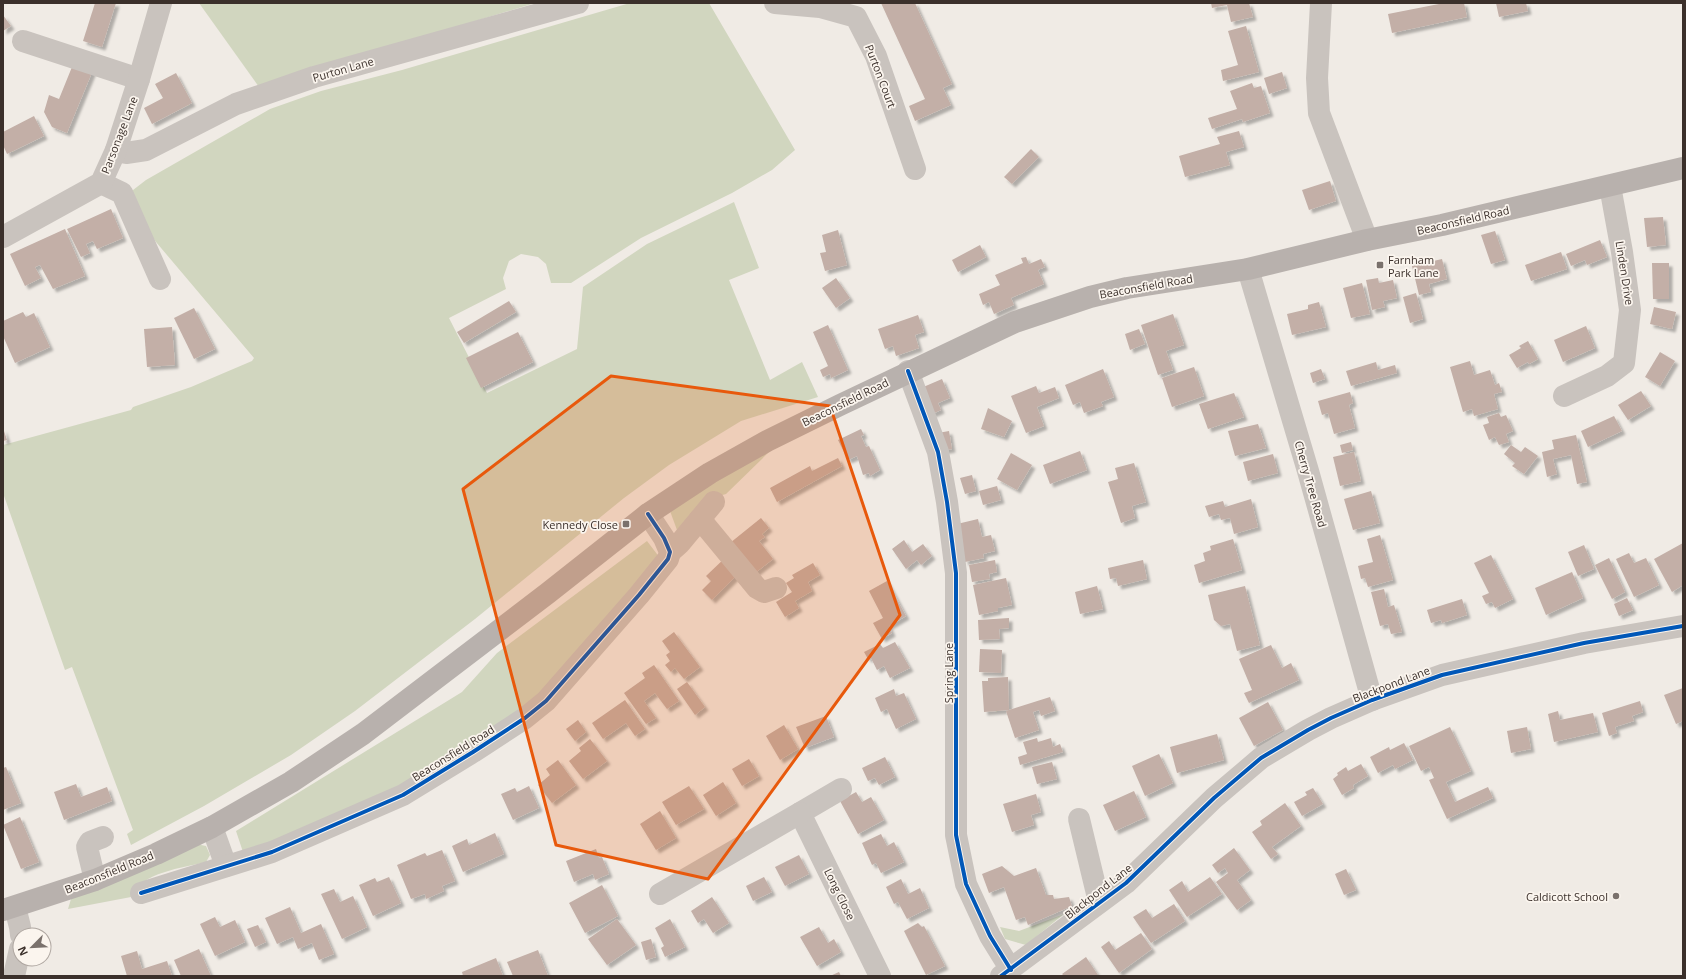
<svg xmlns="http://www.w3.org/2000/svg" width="1686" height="979" viewBox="0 0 1686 979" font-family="'Open Sans',sans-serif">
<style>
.green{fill:#d1d6bf}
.building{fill:#c3afa7;filter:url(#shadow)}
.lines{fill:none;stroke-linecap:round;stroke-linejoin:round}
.minor{stroke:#c9c3be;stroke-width:22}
.major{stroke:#b8b1ad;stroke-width:22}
.cycleway-casing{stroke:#fbf5ee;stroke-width:6}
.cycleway{stroke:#0057b8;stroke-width:4}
.marked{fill:#e8590c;fill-opacity:0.2;stroke:#e8590c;stroke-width:3;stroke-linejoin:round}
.poi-dot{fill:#7a716c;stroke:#fbf5ee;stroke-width:1.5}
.labels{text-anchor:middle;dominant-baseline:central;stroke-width:3.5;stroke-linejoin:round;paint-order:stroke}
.street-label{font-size:11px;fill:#3b302b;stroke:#fbf5ee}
.poi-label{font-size:11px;fill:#3b302b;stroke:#fbf5ee;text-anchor:end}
</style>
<defs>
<filter id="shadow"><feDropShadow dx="3.5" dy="3.5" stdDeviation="1" flood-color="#0004"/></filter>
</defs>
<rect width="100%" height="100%" fill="#f0ebe5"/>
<g class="green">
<path d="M199 3H535L259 87Z"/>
<path d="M630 3H709L795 150 772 170 732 193 641 238 571 283H551L546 264 538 257 521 254 509 261 503 278 506 289 449 318 487 393 577 349 583 287 647 244 734 202 759 268 729 280 770 380 802 362 818 397 741 421 669 465 624 498 475 619 355 711 291 755 204 806 131 845 127 834 133 830 72 667 65 670 3 493V445L131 410 133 407 191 387 252 361 254 358 156 242 124 197 146 180 270 109 321 91 402 70Z"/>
<path d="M769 452 726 494 715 497 677 530 670 511 709 484Z"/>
<path d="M647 541 660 558 547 688 466 750 350 812 244 855 236 831 462 692 497 653Z"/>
<path d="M196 844 206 846 210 855 206 862C183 868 141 872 131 897L68 909 71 899Z"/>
<path d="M1064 914 1026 945 1005 939 1000 927 1019 931Z"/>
</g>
<g class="building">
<path d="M95 3H116L102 47 83 41Z"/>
<path d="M881 3H915L952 84 943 88 951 105 915 121 909 106 925 99Z"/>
<path d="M1211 3H1249L1253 17 1231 22 1227 5 1212 8Z"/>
<path d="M1444 3H1464L1467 17 1392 33 1388 14Z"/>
<path d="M1496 3H1526L1528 11 1499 17Z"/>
<path d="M3 15 11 26 3 31Z"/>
<path d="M1246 26 1259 72 1223 81 1221 70 1238 65 1228 31Z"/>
<path d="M74 62 93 70 67 133 52 127 44 112 49 95 59 99Z"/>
<path d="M1282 72 1287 88 1269 94 1264 78Z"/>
<path d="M176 73 192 103 152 124 144 108 163 98 155 84Z"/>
<path d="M1252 83 1254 88 1261 86 1270 113 1243 122 1242 119 1212 129 1208 118 1237 109 1230 91Z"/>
<path d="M34 116 44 136 7 154 3 145V132Z"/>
<path d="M1239 131 1244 147 1226 152 1230 165 1185 177 1179 156 1220 144 1217 137Z"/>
<path d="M1031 149 1039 157 1012 184 1004 177Z"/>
<path d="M1330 181 1336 201 1309 210 1302 190Z"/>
<path d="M111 209 123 238 97 249 93 241 86 244 90 253 81 257 67 229Z"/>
<path d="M1663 217 1666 245 1647 247 1644 218Z"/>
<path d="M65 229 85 276 53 289 40 265 35 267 41 278 25 286 10 254Z"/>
<path d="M838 230 847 265 825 271 820 253 826 252 822 235Z"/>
<path d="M1495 231 1505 260 1491 264 1481 235Z"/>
<path d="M1600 240 1607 257 1587 265 1585 260 1571 266 1566 254Z"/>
<path d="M980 245 986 257 958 272 952 260Z"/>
<path d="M1561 252 1567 269 1531 281 1525 265Z"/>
<path d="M1026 257 1029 264 1041 259 1045 267 1038 270 1044 284 1011 298 1014 305 994 314 989 302 983 305 979 294 1000 285 995 275 1023 263 1021 258Z"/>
<path d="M1442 259 1447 279 1429 284 1431 292 1419 295 1412 266Z"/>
<path d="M1652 263H1669V299H1653Z"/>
<path d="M836 278 850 298 836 308 822 288Z"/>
<path d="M1378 278 1379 283 1393 280 1397 298 1383 301 1385 307 1372 310 1366 280Z"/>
<path d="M1362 283 1370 314 1351 318 1343 288Z"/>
<path d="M1416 293 1423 319 1410 323 1403 297Z"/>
<path d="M509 301 516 312 464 343 457 332Z"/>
<path d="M1319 302 1326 327 1292 335 1287 314 1308 309V305Z"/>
<path d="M1654 307 1676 312 1672 329 1650 324Z"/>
<path d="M194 308 215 349 194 359 174 318Z"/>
<path d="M23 312 26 317 34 313 50 347 15 363 3 336V321Z"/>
<path d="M1173 314 1184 345 1166 351 1173 370 1158 375 1141 325Z"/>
<path d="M918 315 924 332 915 335 919 348 896 356 893 346 885 349 878 329Z"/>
<path d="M828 325 848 370 831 378 830 374 823 377 820 370 828 366 813 332Z"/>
<path d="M1586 326 1595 348 1563 362 1554 340Z"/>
<path d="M172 327 175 365 147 367 144 329Z"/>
<path d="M1139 329 1145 344 1130 350 1125 334Z"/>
<path d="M518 332 533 362 481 388 466 358Z"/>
<path d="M1528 341 1538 359 1529 364 1528 362 1517 368 1509 355 1521 348 1519 346Z"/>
<path d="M1660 352 1675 361 1660 386 1645 377Z"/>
<path d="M1470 361 1474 375 1490 370 1495 385 1499 383 1502 392 1494 394 1498 409 1474 416 1472 409 1463 412 1450 367Z"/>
<path d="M1376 362 1378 370 1395 365 1397 373 1351 386 1346 371Z"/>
<path d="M1194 367 1204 396 1172 407 1162 378Z"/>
<path d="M1103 369 1114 397 1101 402 1103 406 1084 413 1080 402 1073 405 1065 385Z"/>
<path d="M1321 369 1325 379 1313 383 1310 373Z"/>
<path d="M942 379 950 398 938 403 941 410 932 414 921 388Z"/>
<path d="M1036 386 1039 393 1055 387 1059 398 1037 407 1044 426 1026 433 1011 396Z"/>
<path d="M1641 391 1651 406 1628 420 1618 405Z"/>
<path d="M1350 392 1353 403 1349 405 1355 428 1334 434 1328 413 1322 415 1318 401Z"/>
<path d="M1234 393 1244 417 1208 429 1199 404Z"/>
<path d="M988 408 1012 421 1004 437 981 429Z"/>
<path d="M1499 413 1501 417 1506 415 1513 431 1506 434 1509 442 1499 445 1495 437 1489 440 1483 425 1489 423 1487 417Z"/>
<path d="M1614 416 1622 431 1588 447 1581 431Z"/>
<path d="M1258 424 1266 448 1235 456 1228 431Z"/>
<path d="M3 428 7 440 3 441Z"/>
<path d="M861 429 864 435 861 436 866 447 869 446 880 470 870 476 869 473 863 475 857 456 848 460 838 440Z"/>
<path d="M949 431 952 449 941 451 938 433Z"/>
<path d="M1576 435 1587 482 1577 484 1571 455 1553 459 1557 474 1547 477 1542 452 1554 449 1552 440Z"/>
<path d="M1351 442 1353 450 1342 453 1340 445Z"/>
<path d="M1511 445 1521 452 1525 447 1538 456 1524 474 1512 466 1515 463 1504 454Z"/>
<path d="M1080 451 1087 470 1050 484 1043 465Z"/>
<path d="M1354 452 1361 481 1340 486 1333 457Z"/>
<path d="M1011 453 1032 465 1017 490 997 479Z"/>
<path d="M1273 454 1278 473 1248 481 1243 462Z"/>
<path d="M838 458 842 466 777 502 770 488 810 466 812 471Z"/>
<path d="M1134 463 1146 502 1132 506 1135 518 1121 523 1108 482 1118 479 1115 468Z"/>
<path d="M972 475 976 491 965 494 960 478Z"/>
<path d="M997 486 1001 500 983 505 979 491Z"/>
<path d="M1371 491 1380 523 1353 530 1344 499Z"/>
<path d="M1251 499 1258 527 1234 534 1230 518 1221 520 1219 514 1209 517 1205 506 1223 501 1225 507Z"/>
<path d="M761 518 769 528 762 534 765 537 759 541 773 559 755 573 730 543Z"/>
<path d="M978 519 982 537 991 535 995 551 983 554 984 558 965 562 957 524Z"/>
<path d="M1380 535 1393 580 1368 587 1365 578 1361 579 1358 566 1373 562 1367 539Z"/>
<path d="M1233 539 1242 570 1199 583 1194 565 1205 561 1203 553 1211 550 1210 546Z"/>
<path d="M904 540 912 552 923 544 932 556 921 565 917 560 906 569 892 549Z"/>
<path d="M1683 543V585L1672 592 1654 559Z"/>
<path d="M1584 545 1594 569 1578 576 1568 552Z"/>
<path d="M1629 553 1634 563 1646 558 1659 585 1634 597 1616 559Z"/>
<path d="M1491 555 1513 599 1495 608 1492 602 1486 604 1482 596 1489 593 1474 563Z"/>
<path d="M727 556 741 571 712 600 702 590 711 581 706 576Z"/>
<path d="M1609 558 1625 592 1612 599 1595 565Z"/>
<path d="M995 560 997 572 989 574 990 579 972 582 969 565Z"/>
<path d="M1143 560 1147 579 1118 586 1116 578 1110 579 1108 568Z"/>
<path d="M813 563 820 575 808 582 812 591 795 601 799 608 785 617 776 602 792 592 786 583 794 578 792 575Z"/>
<path d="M1572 572 1583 598 1546 615 1535 588Z"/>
<path d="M1006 578 1012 605 998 608V611L979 615 973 585Z"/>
<path d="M887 581 906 616 889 626 892 633 882 639 873 623 883 618 869 591Z"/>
<path d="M1097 586 1103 609 1080 614 1075 592Z"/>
<path d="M1245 586 1260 645 1237 651 1230 624 1221 626 1214 620 1208 595Z"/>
<path d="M1384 589 1388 607 1394 605 1402 632 1391 634 1388 624 1380 626 1371 592Z"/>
<path d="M1627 598 1633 610 1619 616 1614 604Z"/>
<path d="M1462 599 1467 615 1442 623 1441 620 1431 623 1427 610Z"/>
<path d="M1009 618V628L999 629 1000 639 979 640 978 620Z"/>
<path d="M674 632 700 667 684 679 675 668 671 672 665 665 670 661 666 655 670 652 662 641Z"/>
<path d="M895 642 910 668 890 678 884 666 877 670 871 658 868 659 864 652 880 644 883 648Z"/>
<path d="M1271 645 1282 668 1291 663 1299 680 1249 703 1244 693 1252 690 1239 659Z"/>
<path d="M980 649 1002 650 1001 673 979 672Z"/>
<path d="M654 665 679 701 667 709 655 693 644 701 656 718 646 724 624 693 645 678 642 673Z"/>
<path d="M1008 677 1009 710 984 712 982 681H988V678Z"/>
<path d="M687 682 705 707 695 715 677 689Z"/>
<path d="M1683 688V721L1676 724 1664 695Z"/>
<path d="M894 689 896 696 904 693 916 719 896 729 887 709 881 712 875 698Z"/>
<path d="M1050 697 1055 711 1041 716 1039 710 1033 712 1039 730 1015 738 1006 711Z"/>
<path d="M625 700 645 729 635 736 626 723 603 739 592 723Z"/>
<path d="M1640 701 1643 712 1632 716 1634 721 1615 727 1617 733 1609 736 1602 713Z"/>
<path d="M1268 702 1283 730 1254 746 1239 718Z"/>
<path d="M1558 711 1560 720 1593 713 1598 732 1554 742 1548 714Z"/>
<path d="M826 716 834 737 805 748 796 727Z"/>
<path d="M578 720 586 732 575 741 566 729Z"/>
<path d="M784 725 798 749 780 760 766 736Z"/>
<path d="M1450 727 1471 771 1446 782 1455 802 1488 787 1493 798 1447 819 1429 780 1434 778 1429 767 1421 771 1409 746Z"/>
<path d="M1527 727 1531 749 1511 753 1507 731Z"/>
<path d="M1217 734 1224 760 1177 773 1170 747Z"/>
<path d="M1037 738 1038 742 1051 738 1053 747 1060 744 1063 752 1020 765 1018 757 1027 754 1023 742Z"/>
<path d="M590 739 607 761 583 779 569 761 581 751 579 748Z"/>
<path d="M1404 743 1413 760 1395 769 1393 765 1378 773 1370 757 1389 747 1390 750Z"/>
<path d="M1159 754 1173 783 1145 796 1132 766Z"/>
<path d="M885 757 895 777 879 785 875 778 868 781 862 768Z"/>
<path d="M749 759 759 776 742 786 732 769Z"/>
<path d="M558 760 576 785 552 803 538 785 550 775 546 769Z"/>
<path d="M1052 762 1057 779 1037 784 1032 767Z"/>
<path d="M1361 764 1368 776 1353 785 1354 788 1342 795 1333 779 1338 775 1337 773 1346 767 1348 771Z"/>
<path d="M6 767 21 803 3 810V768Z"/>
<path d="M723 782 736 803 716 816 703 795Z"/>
<path d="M76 784 81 797 107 787 112 801 64 820 54 792Z"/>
<path d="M529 786 539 808 513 820 501 794 515 788 517 792Z"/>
<path d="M689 786 704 809 676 825 662 802Z"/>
<path d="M1313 788 1323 804 1302 816 1294 802 1307 795 1305 792Z"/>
<path d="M1134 791 1146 817 1115 831 1103 805Z"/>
<path d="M856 792 862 802 871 797 884 820 858 834 840 801Z"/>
<path d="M1036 794 1041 812 1031 815 1034 825 1012 832 1003 804Z"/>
<path d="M1285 803 1301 826 1272 847 1278 854 1271 859 1252 832 1262 825 1260 821Z"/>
<path d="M660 811 676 838 656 850 640 824Z"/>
<path d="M20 817 39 862 21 869 3 825Z"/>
<path d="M495 833 504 854 463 872 452 846 467 839 469 845Z"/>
<path d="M881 834 887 846 894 842 904 862 881 873 876 863 872 865 862 843Z"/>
<path d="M1234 848 1250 870 1237 880 1251 900 1237 910 1216 882 1228 873 1225 868 1218 873 1212 865Z"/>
<path d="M596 849 599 858 602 857 609 874 595 880 593 874 574 882 566 861Z"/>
<path d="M442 850 455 881 442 886 444 891 426 899 425 894 411 899 397 865 425 853 427 856Z"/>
<path d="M799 855 809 874 785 886 775 867Z"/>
<path d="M1002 866 1014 876 1036 868 1046 895H1053L1054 899 1069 897 1072 906 1028 925 1025 917 1016 920 1004 887 989 893 982 874Z"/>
<path d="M1346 869 1356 890 1344 895 1335 874Z"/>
<path d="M389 877 401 903 373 916 359 885 375 878 377 882Z"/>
<path d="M764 877 772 892 753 901 746 886Z"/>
<path d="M1210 877 1222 894 1187 917 1169 890 1182 881 1188 892Z"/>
<path d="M901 879 908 894 920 888 929 908 907 919 898 902 894 904 886 887Z"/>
<path d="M602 885 618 916 585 933 569 903Z"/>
<path d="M334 889 340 902 353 896 367 927 342 939 321 894Z"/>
<path d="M712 897 729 923 713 933 704 919 698 923 691 911Z"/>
<path d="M1174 904 1185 921 1151 943 1133 917 1146 909 1152 918Z"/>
<path d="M290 907 301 933 321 924 334 954 319 960 312 943 298 949 293 937 277 944 265 918Z"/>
<path d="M215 917 220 927 235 920 245 942 215 956 200 924Z"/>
<path d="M617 919 636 945 607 965 588 939Z"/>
<path d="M670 919 685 947 665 957 661 948 664 946 655 928Z"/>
<path d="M918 923 922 927 924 926 945 966 926 975 904 931Z"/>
<path d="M258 925 266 942 255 947 247 929Z"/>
<path d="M819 927 828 943 834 939 841 952 817 966 800 937Z"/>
<path d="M1141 933 1152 949 1119 973 1101 947 1109 941 1115 950Z"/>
<path d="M651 939 656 957 646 960 641 942Z"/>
<path d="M199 949 211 976H181L174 960Z"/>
<path d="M538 950 548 976H513L507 962Z"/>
<path d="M137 951 142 969 167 961 172 976H127L121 956Z"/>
<path d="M1086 957 1098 975 1096 976H1064L1062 974Z"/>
<path d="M496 958 503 976H463L462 972Z"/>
<path d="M839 972 841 976H830Z"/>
</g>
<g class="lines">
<g class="minor">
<path d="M775 3 820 7 856 17 876 56 915 169"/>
<path d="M1321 3 1317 78 1319 113 1367 240"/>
<path d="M23 41 139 79"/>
<path d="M116 150 126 153 146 150 236 104 314 77 578 3"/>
<path d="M101 183 122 193 160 279"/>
<path d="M3 237 101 183 116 150 139 79 161 3"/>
<path d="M1248 269 1308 471 1372 700"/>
<path d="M908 371 938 452 947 502 956 573V835L966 884 990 936 1011 970"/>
<path d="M1564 396 1607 376 1624 363 1630 310 1622 252 1610 186"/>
<path d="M700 519 757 588 764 592 776 588"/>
<path d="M670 552 680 543 714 502"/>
<path d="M841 789 800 813 880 976"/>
<path d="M1079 819 1099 902"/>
<path d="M212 827 226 866"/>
<path d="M95 880 87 847 90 842 103 837"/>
<path d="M141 893 272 852 403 795 473 752 525 718 546 701 639 595 668 559 670 552 664 538 648 514"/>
<path d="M660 894 800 813"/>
<path d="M15 907 20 927 21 935"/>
<path d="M14 976 20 949"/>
<path d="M1001 976 1126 883 1214 798 1261 758 1308 730 1331 718 1372 700 1442 675 1584 643 1683 626"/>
</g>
<path class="major" d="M3 910 95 880 156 854 212 827 291 782 363 734 548 593 648 514 710 473 767 441 840 405 1015 322 1090 297 1127 288 1248 269 1367 240 1442 225 1683 168"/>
<g class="cycleway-casing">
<g id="cycleway">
<path d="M908 371 938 452 947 502 956 573V835L966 884 990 936 1011 970"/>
<path d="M141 893 272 852 403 795 473 752 525 718 546 701 639 595 668 559 670 552 664 538 648 514"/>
<path d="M1001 976 1126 883 1214 798 1261 758 1308 730 1331 718 1372 700 1442 675 1584 643 1683 626"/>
</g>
</g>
<use href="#cycleway" class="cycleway"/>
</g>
<path class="marked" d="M611 376 830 406 900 615 708 879 556 845 463 489Z"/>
<g class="poi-dot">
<rect x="1376" y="261" width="8" height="8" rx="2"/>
<rect x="622" y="520" width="8" height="8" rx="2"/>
<circle cx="1616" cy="896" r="4"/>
</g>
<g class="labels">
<g class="street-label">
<text transform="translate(343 69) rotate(-16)">Purton Lane</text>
<text transform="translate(881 76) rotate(69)">Purton Court</text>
<text transform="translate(119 135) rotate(-69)">Parsonage Lane</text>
<text transform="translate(1463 220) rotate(-13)">Beaconsfield Road</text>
<text transform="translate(1625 273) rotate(81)">Linden Drive</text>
<text transform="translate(1146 286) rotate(-10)">Beaconsfield Road</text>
<text transform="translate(845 402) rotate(-26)">Beaconsfield Road</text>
<text transform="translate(1311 484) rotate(74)">Cherry Tree Road</text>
<text transform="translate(948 673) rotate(-90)">Spring Lane</text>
<text transform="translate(1391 684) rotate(-21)">Blackpond Lane</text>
<text transform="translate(453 753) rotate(-32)">Beaconsfield Road</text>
<text transform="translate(109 872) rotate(-22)">Beaconsfield Road</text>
<text transform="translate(1098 891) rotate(-38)">Blackpond Lane</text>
<text transform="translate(840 894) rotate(64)">Long Close</text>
</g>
<g class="poi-label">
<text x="1388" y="259" text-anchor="start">Farnham<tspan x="1388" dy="13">Park Lane</tspan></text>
<text x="618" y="524">Kennedy Close</text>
<text x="1608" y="896">Caldicott School</text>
</g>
</g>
<rect width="1686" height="979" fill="none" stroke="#3b302b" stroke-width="8"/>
<g transform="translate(32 947) rotate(246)"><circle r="19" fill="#fbf5ee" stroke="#aea6a0"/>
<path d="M0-3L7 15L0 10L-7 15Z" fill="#7a716c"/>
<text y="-6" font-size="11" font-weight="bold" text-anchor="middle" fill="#3b302b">N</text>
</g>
</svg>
